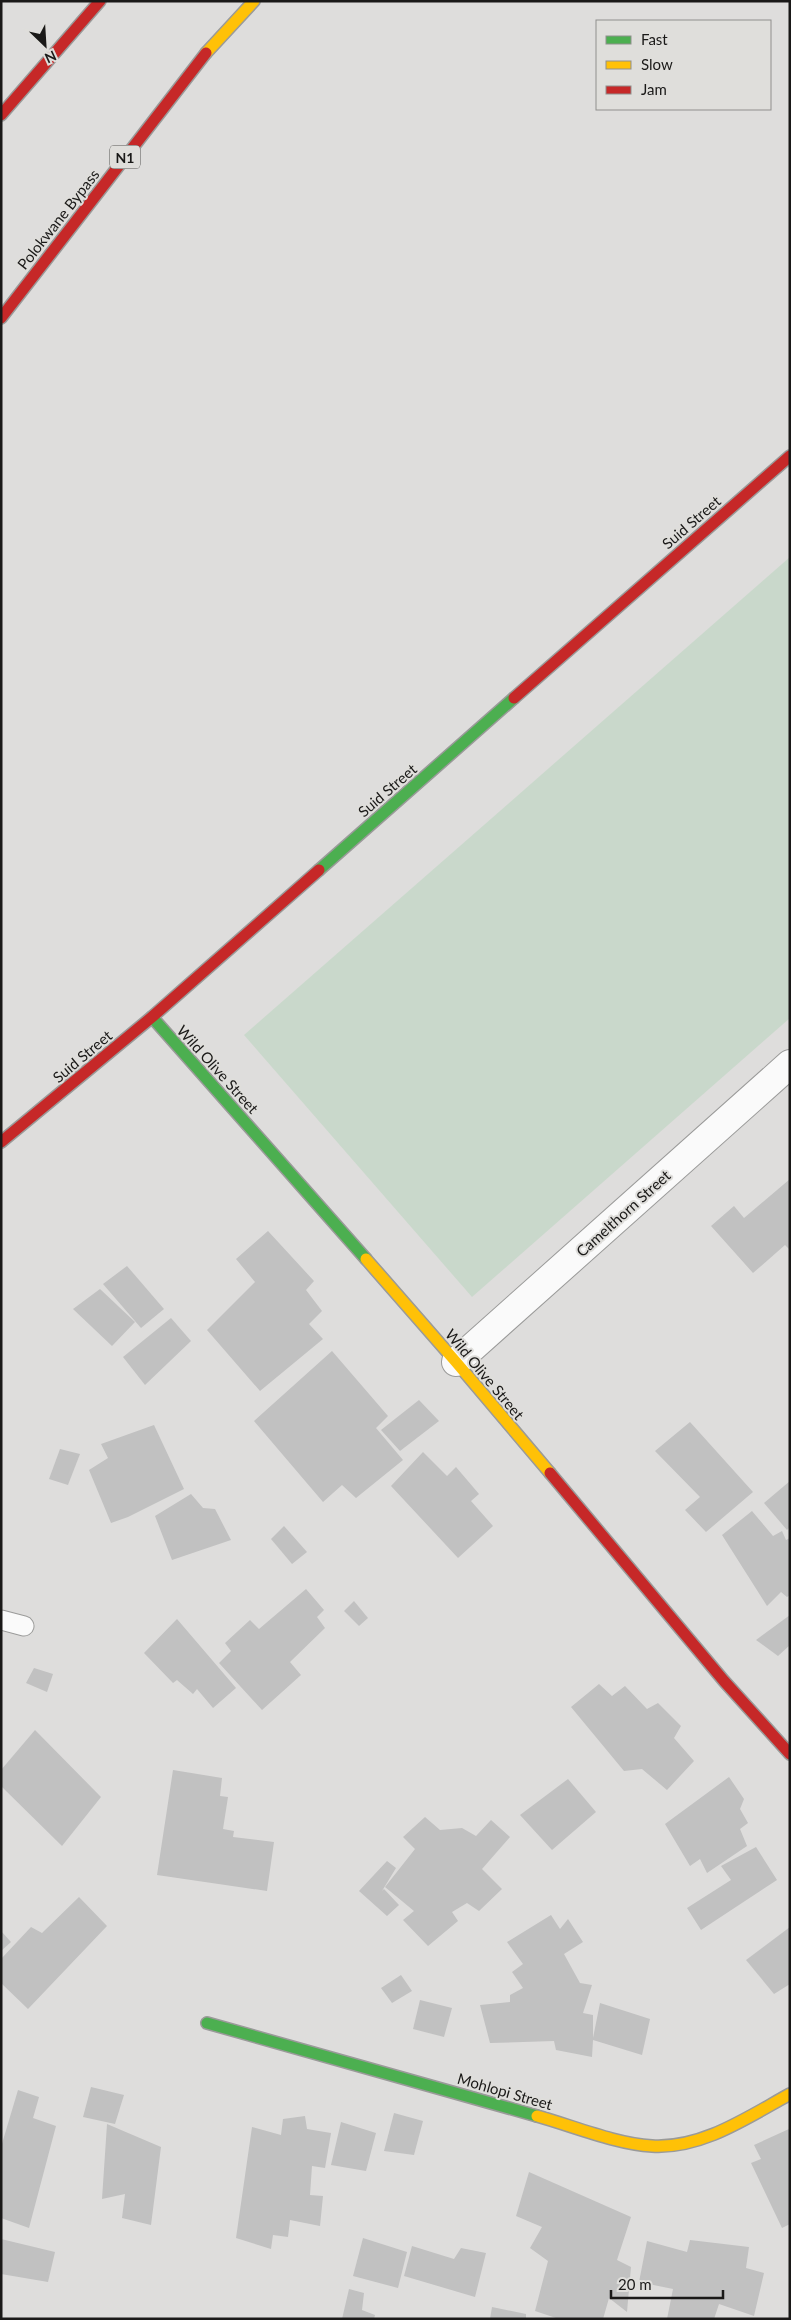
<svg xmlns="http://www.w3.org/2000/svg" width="791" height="2320" viewBox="0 0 791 2320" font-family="Lato,sans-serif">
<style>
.green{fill:#c9d8cb}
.building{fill:#c1c1c1}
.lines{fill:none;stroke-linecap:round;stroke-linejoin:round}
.lane-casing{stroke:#9a9a99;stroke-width:21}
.street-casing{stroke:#9a9a99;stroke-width:30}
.fast-casing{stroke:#9a9a99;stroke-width:14}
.slow-casing{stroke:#9a9a99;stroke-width:14}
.jam-casing{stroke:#9a9a99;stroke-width:14}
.lane{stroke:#fafafa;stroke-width:19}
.street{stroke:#fafafa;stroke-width:28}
.fast{stroke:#4caf50;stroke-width:11}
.slow{stroke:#ffc107;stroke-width:11}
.jam{stroke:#c62828;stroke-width:11}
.labels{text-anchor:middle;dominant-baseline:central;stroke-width:4;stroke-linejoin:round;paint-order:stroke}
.shield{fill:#dfdedb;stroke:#555452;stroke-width:1}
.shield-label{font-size:14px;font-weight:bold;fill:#1a1918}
.street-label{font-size:15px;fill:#1a1918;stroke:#dfdedb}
</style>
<rect width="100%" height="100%" fill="#dedddc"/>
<path class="green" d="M790 557V1018L472 1297 244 1035Z"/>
<g class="building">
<path d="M790 1179V1250L785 1245 753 1273 711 1226 734 1206 744 1218Z"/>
<path d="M268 1231 314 1281 306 1290 322 1311 309 1324 323 1339 260 1391 207 1330 255 1282 236 1259Z"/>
<path d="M127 1266 164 1309 141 1328 103 1284Z"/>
<path d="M100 1289 135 1322 112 1346 73 1309Z"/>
<path d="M171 1318 191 1341 145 1385 123 1357Z"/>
<path d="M332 1351 388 1416 376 1428 403 1460 356 1498 342 1485 323 1502 254 1421Z"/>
<path d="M419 1400 439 1421 400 1451 381 1430Z"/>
<path d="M690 1422 753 1492 706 1532 685 1510 700 1497 655 1451Z"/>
<path d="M154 1425 184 1489 128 1517 111 1523 89 1470 108 1458 101 1444Z"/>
<path d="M60 1449 80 1454 68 1485 49 1479Z"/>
<path d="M423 1452 447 1476 456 1467 479 1494 471 1501 493 1526 458 1558 391 1486Z"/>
<path d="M790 1481V1527L787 1530 764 1503Z"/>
<path d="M191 1494 203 1508 215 1509 231 1540 172 1560 155 1516Z"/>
<path d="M752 1511 773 1536 782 1531 786 1540 790 1538V1595L787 1597 781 1592 767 1606 722 1535Z"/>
<path d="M284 1526 307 1552 292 1564 271 1539Z"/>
<path d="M306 1589 324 1610 317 1617 325 1628 290 1662 301 1675 262 1710 219 1663 231 1651 225 1643 250 1620 259 1629Z"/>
<path d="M354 1601 368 1618 359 1626 344 1611Z"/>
<path d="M790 1615V1645L778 1656 756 1640Z"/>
<path d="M177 1619 236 1688 213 1708 197 1689 193 1694 177 1680 173 1683 144 1653Z"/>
<path d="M34 1668 53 1674 47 1692 26 1683Z"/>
<path d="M599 1684 612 1696 625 1686 647 1709 658 1703 681 1726 674 1738 694 1761 667 1790 642 1769 624 1771 571 1707Z"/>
<path d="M35 1730 101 1797 62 1846 1 1786V1770Z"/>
<path d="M173 1770 222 1778 220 1796 228 1797 223 1829 234 1831 233 1837 274 1842 267 1891 157 1875Z"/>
<path d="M729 1777 744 1799 740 1809 748 1823 740 1829 747 1846 707 1873 700 1859 690 1866 665 1824Z"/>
<path d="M568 1779 596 1812 552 1850 520 1815Z"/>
<path d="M425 1817 440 1830 462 1828 476 1836 491 1820 510 1837 482 1869 502 1889 479 1911 467 1903 452 1912 458 1921 428 1946 403 1920 414 1911 385 1887 415 1849 403 1837Z"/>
<path d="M756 1847 777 1880 701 1930 687 1908 731 1880 721 1866Z"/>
<path d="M387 1861 396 1868 382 1891 384 1889 399 1905 387 1916 359 1891Z"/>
<path d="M79 1897 107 1926 28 2009 1 1983V1959L31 1927 42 1933Z"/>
<path d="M551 1915 560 1929 568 1919 583 1942 564 1954 580 1983 592 1985 583 2013 593 2015V2038L600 2003 650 2019 642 2055 593 2040 592 2057 556 2050 554 2041 490 2043 480 2005 510 2002V1995L523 1988 512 1972 523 1964 507 1942Z"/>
<path d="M790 1927V1984L774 1994 746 1960Z"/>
<path d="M1 1931 11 1942 1 1951Z"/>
<path d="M401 1975 412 1991 392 2003 381 1988Z"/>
<path d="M420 2000 452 2008 444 2037 413 2029Z"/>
<path d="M91 2087 124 2095 115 2124 83 2117Z"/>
<path d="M18 2090 39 2097 33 2118 56 2126 29 2228 1 2218V2147Z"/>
<path d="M394 2113 423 2121 414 2155 384 2151Z"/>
<path d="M305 2116 307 2129 331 2133 325 2168 312 2166 310 2195 323 2196 320 2226 290 2220 288 2237 273 2235 271 2249 236 2238 252 2127 281 2135 283 2119Z"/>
<path d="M341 2122 376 2133 366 2171 331 2165Z"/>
<path d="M107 2124 161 2147 151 2225 122 2218 125 2194 102 2199Z"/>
<path d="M789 2129 790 2224 782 2228 751 2163 761 2159 754 2145Z"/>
<path d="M529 2172 631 2217 617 2260 631 2267 627 2312 609 2298 603 2319H559L535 2311 548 2261 530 2248 542 2227 516 2216Z"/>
<path d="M363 2238 407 2252 398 2288 353 2276Z"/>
<path d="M1 2239 55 2252 48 2282 1 2274Z"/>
<path d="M690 2240 749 2247 746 2268 764 2273 754 2316 719 2304 714 2319H667L673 2289 639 2282 647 2241 687 2252Z"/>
<path d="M412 2246 454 2259 461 2248 486 2253 475 2297 404 2276Z"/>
<path d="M349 2289 364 2293 362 2310 375 2315 374 2319H342Z"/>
<path d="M492 2307 526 2314V2319H490Z"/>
</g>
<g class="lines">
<g class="lane-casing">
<path id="lane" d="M1 1620 24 1626"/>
</g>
<g class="street-casing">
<path id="street" d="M456 1362 790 1064"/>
</g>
<g class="fast-casing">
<g id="fast">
<path d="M319 870 514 698"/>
<path d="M152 1017 366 1259"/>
<path d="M207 2023 537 2116"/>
</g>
</g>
<g class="slow-casing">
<g id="slow">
<path d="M206 53 254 1"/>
<path d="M366 1259 456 1362 550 1473"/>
<path d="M537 2116C573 2126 616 2144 652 2146 702 2149 748 2117 790 2094"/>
</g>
</g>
<g class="jam-casing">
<g id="jam">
<path d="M1 115 100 1"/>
<path d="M1 318 206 53"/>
<path d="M514 698 790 456"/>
<path d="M1 1142 152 1017 319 870"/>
<path d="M550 1473 724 1681 790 1754"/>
</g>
</g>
<use href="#lane" class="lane"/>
<use href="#street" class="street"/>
<use href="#fast" class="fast"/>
<use href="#slow" class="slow"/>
<use href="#jam" class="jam"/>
</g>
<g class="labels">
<rect class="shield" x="110" y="145.5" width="30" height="23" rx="4"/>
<g class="shield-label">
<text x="125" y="157">N1</text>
</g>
<g class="street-label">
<text transform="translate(58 219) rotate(-52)">Polokwane Bypass</text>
<text transform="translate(691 522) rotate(-41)">Suid Street</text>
<text transform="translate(387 790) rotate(-41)">Suid Street</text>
<text transform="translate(82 1056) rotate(-40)">Suid Street</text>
<text transform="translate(218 1069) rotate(48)">Wild Olive Street</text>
<text transform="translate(623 1213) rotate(-42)">Camelthorn Street</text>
<text transform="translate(485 1374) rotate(50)">Wild Olive Street</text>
<text transform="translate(505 2091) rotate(16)">Mohlopi Street</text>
</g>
</g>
<rect width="791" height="2320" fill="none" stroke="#1a1918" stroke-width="5"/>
<rect x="596" y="20" width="175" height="90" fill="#dfdedb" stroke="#908f8d"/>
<rect x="606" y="36" width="25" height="8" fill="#4caf50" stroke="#908f8d"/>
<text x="641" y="45" font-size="15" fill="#1a1918">Fast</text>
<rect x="606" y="61" width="25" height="8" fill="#ffc107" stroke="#908f8d"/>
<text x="641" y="70" font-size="15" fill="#1a1918">Slow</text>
<rect x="606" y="86" width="25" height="8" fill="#c62828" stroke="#908f8d"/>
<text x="641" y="95" font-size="15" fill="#1a1918">Jam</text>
<g transform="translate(45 45) rotate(155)" stroke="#dfdedb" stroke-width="4" paint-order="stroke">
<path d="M0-4L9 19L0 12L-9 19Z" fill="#1a1918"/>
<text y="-8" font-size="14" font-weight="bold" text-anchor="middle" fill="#1a1918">N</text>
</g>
<path d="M611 2290v8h112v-8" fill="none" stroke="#1a1918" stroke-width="2.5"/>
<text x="618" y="2290" font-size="15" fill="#1a1918" stroke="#dfdedb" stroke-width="4" paint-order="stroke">20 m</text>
</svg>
